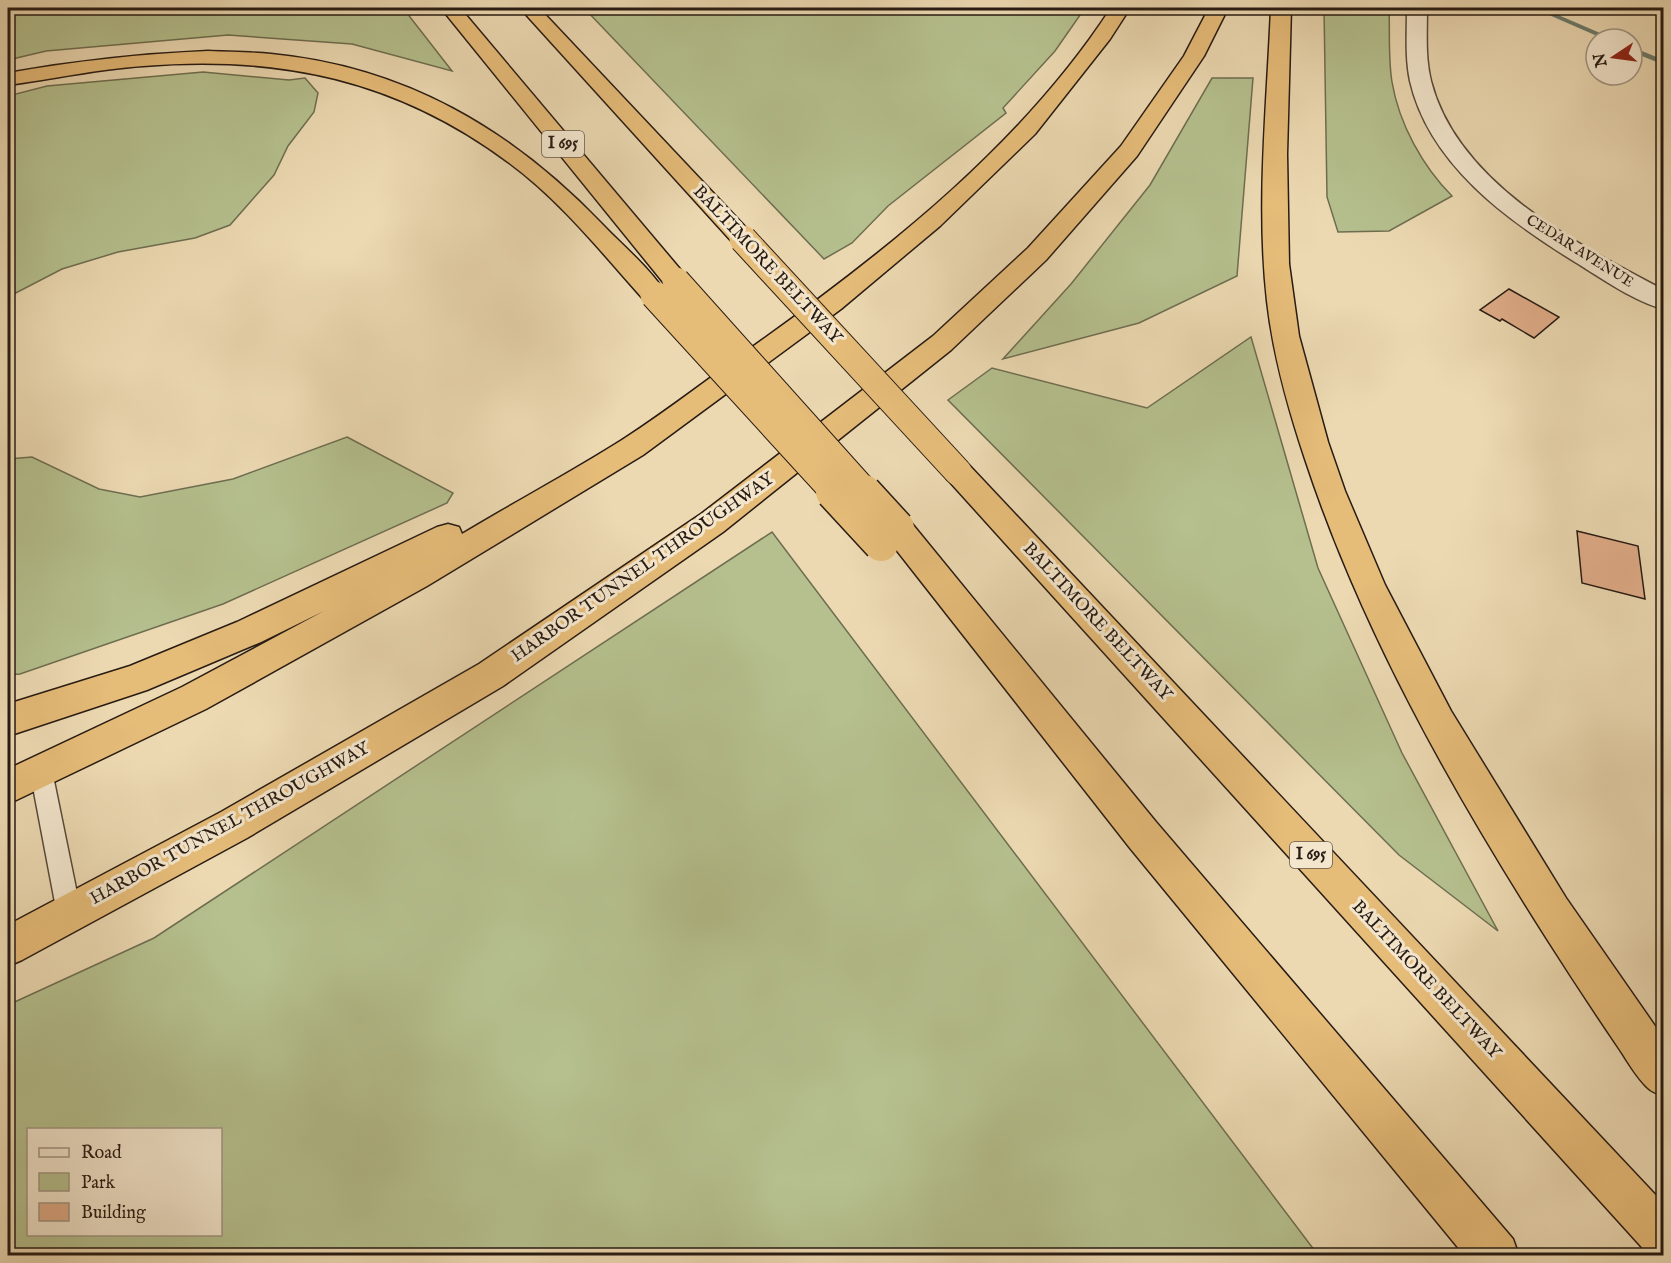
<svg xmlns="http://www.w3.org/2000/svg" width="1671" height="1263" viewBox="0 0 1671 1263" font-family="'IM FELL English',serif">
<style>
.green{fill:#b5c08e;stroke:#6e6e50;stroke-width:1.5;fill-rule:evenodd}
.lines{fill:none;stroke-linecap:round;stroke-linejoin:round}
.stream{fill:#6b7a6d;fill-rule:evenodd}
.building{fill:#e0ad89;stroke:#271b13;stroke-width:1.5}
.service-casing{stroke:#584a3b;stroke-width:3}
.minor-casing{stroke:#584a3b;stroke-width:3}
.motorway-casing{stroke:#271b13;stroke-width:3}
.service{fill:#f3e6cd;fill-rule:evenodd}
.minor{fill:#f3e6cd;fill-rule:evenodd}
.motorway{fill:#e6bc79;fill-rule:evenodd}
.motorway-bridge-far1-casing{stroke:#271b13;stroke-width:29;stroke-linecap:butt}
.motorway-bridge-casing{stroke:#271b13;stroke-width:37;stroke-linecap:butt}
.motorway-bridge-far1{stroke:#e6bc79;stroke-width:27}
.motorway-bridge{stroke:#e6bc79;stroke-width:34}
.labels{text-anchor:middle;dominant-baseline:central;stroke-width:6;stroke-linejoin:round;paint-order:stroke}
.far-street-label{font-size:15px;fill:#271b13;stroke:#f3e6cd}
.shield{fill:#f3e6cd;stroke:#64584b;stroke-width:1.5}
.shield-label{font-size:16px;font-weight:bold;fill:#271b13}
.street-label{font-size:18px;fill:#271b13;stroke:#f3e6cd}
</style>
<rect width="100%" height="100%" fill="#ecd9b2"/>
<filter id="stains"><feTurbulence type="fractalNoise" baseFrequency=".00333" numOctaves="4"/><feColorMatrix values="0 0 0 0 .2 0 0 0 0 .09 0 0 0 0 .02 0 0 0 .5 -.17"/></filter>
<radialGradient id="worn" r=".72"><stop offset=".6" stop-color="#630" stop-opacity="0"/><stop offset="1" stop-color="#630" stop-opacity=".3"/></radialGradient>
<g class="green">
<path d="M8 8H403L452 71 352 44 228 35 46 51 8 60Z"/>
<path d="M584 8H1085L1055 51 1003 108 1006 113 888 206 852 243 824 259Z"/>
<path d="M1324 8H1389C1390 32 1388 58 1392 82 1399 124 1423 167 1452 196L1389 231 1338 232 1327 197Z"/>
<path d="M203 72 289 80 305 78 318 93 314 112 288 146 274 175 230 225 195 238 118 252 62 269 8 297V96L47 86Z"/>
<path d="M1212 78H1253L1237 276 1139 323 1003 359 1071 284 1150 185Z"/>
<path d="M1251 337 1318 568 1402 753 1498 931 1399 855 948 400 992 368 1147 408Z"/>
<path d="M347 437 453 493 447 503 223 604 20 674 8 675V459L32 457 99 489 140 497 233 479Z"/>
<path d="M772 532 1318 1255H8V1005L154 938ZM28 1130H220V1234H28Z"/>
</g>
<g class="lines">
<g class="stream">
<path d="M1533 8H1542L1614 39H1604Z"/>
<path d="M1632 47 1664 60V65L1632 52Z"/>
</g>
</g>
<g class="building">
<path d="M1509 289 1559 317 1534 338 1502 319 1500 321 1480 310Z"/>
<path d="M1577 531 1638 546 1645 599 1582 583Z"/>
</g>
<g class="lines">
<g class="service-casing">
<path id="service" d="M41 760 49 763 52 771 81 913 78 922 69 925 60 922 57 913 30 771 33 763Z"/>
</g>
<g class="minor-casing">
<path id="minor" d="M1407 8H1427C1427 32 1425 57 1431 81 1457 183 1578 245 1664 290V309C1635 302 1601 278 1575 262 1507 220 1429 164 1410 81 1405 57 1407 32 1407 8Z"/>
</g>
<g class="motorway-casing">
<g id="motorway">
<path d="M441 8H460L685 275 689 281 685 287 676 289 667 287Z"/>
<path d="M520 8H539L752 234 755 239 752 244 743 247 734 244Z"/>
<path d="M1111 8H1130L1110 39 1035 134 940 226 841 309 643 455 427 586 206 709 8 804V769L182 687 324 611 261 642 147 690 8 736V704L130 666 237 622 437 527 448 524 459 527 462 534C515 502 570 473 622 440 670 409 716 373 762 340 892 247 1023 143 1111 8Z"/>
<path d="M1209 8H1228L1204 56 1137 156 1046 260 951 350 723 532 503 686 247 838 22 960 8 966V925L221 812 479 664 701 514 933 336 1028 248 1121 146 1184 56Z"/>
<path d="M1271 8H1291L1287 154 1289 264 1299 336 1328 442 1345 491 1385 585 1451 711 1566 898 1664 1039V1096C1658 1094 1652 1092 1648 1088 1635 1076 1626 1058 1616 1044 1593 1010 1570 975 1547 939 1451 788 1361 629 1305 459 1288 408 1273 355 1267 301 1256 204 1267 105 1271 8Z"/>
<path d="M208 51C229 52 250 52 271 54 405 67 511 129 603 225 624 247 651 269 667 295L663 301 654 304 645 301C602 253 560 200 508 162 396 79 279 55 143 66 97 69 53 79 8 85V73C75 61 140 54 208 51Z"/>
<path d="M958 461 968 464 1664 1204V1256L1648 1254 948 480 943 472 948 464Z"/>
<path d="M898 517 909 520 1156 822 1513 1239 1519 1256H1465L1130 848 887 538 883 529 887 520Z"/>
</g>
</g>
<use href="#service" class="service"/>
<use href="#minor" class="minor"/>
<use href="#motorway" class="motorway"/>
<g class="motorway-bridge-far1-casing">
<g id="motorway-bridge-far1">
<path d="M743 239 958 472"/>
<path d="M676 281 866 493"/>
<path d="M654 295 835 493"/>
</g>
</g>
<g class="motorway-bridge-casing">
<g id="motorway-bridge">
<path d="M833 492 881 544"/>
<path d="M864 492 897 528"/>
</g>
</g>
<use href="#motorway-bridge-far1" class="motorway-bridge-far1"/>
<use href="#motorway-bridge" class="motorway-bridge"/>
</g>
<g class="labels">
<g class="far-street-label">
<text transform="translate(1580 251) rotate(32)">CEDAR AVENUE</text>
</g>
<g class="shield">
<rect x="542" y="131" width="42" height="26" rx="4.5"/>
<rect x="1290" y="842" width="42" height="26" rx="4.5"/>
</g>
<g class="shield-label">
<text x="563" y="144">I 695</text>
<text x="1311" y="855">I 695</text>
</g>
<g class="street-label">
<text transform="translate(767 265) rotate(47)">BALTIMORE BELTWAY</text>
<text transform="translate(643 568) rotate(-35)">HARBOR TUNNEL THROUGHWAY</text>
<text transform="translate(1097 622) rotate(47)">BALTIMORE BELTWAY</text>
<text transform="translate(230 824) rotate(-29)">HARBOR TUNNEL THROUGHWAY</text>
<text transform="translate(1426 980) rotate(47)">BALTIMORE BELTWAY</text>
</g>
</g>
<rect width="1671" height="1263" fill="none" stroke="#ecd9b2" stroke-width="30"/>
<rect x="9" y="9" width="1653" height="1245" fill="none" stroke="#271b13" stroke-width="3"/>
<rect x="15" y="15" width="1641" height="1233" fill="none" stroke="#271b13" stroke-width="1.5"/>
<rect x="27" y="1128" width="195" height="108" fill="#f3e6cd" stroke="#a19583" stroke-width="1.5"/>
<rect x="39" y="1148" width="30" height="9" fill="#f3e6cd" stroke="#a19583" stroke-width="1.5"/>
<text x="81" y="1158" font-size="18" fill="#271b13">Road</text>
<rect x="39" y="1173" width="30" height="18" fill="#b5c08e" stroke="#a19583" stroke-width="1.5"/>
<text x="81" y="1188" font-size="18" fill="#271b13">Park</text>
<rect x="39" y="1203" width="30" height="18" fill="#e0ad89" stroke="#a19583" stroke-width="1.5"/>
<text x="81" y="1218" font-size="18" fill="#271b13">Building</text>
<g transform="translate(1614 57) rotate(257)"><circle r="28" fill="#f3e6cd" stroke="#a19583" stroke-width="1.5"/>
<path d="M0-4.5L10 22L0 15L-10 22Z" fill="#8f2418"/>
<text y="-9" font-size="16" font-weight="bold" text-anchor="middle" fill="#271b13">N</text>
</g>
<rect width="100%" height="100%" filter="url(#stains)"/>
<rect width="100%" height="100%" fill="url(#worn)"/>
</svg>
